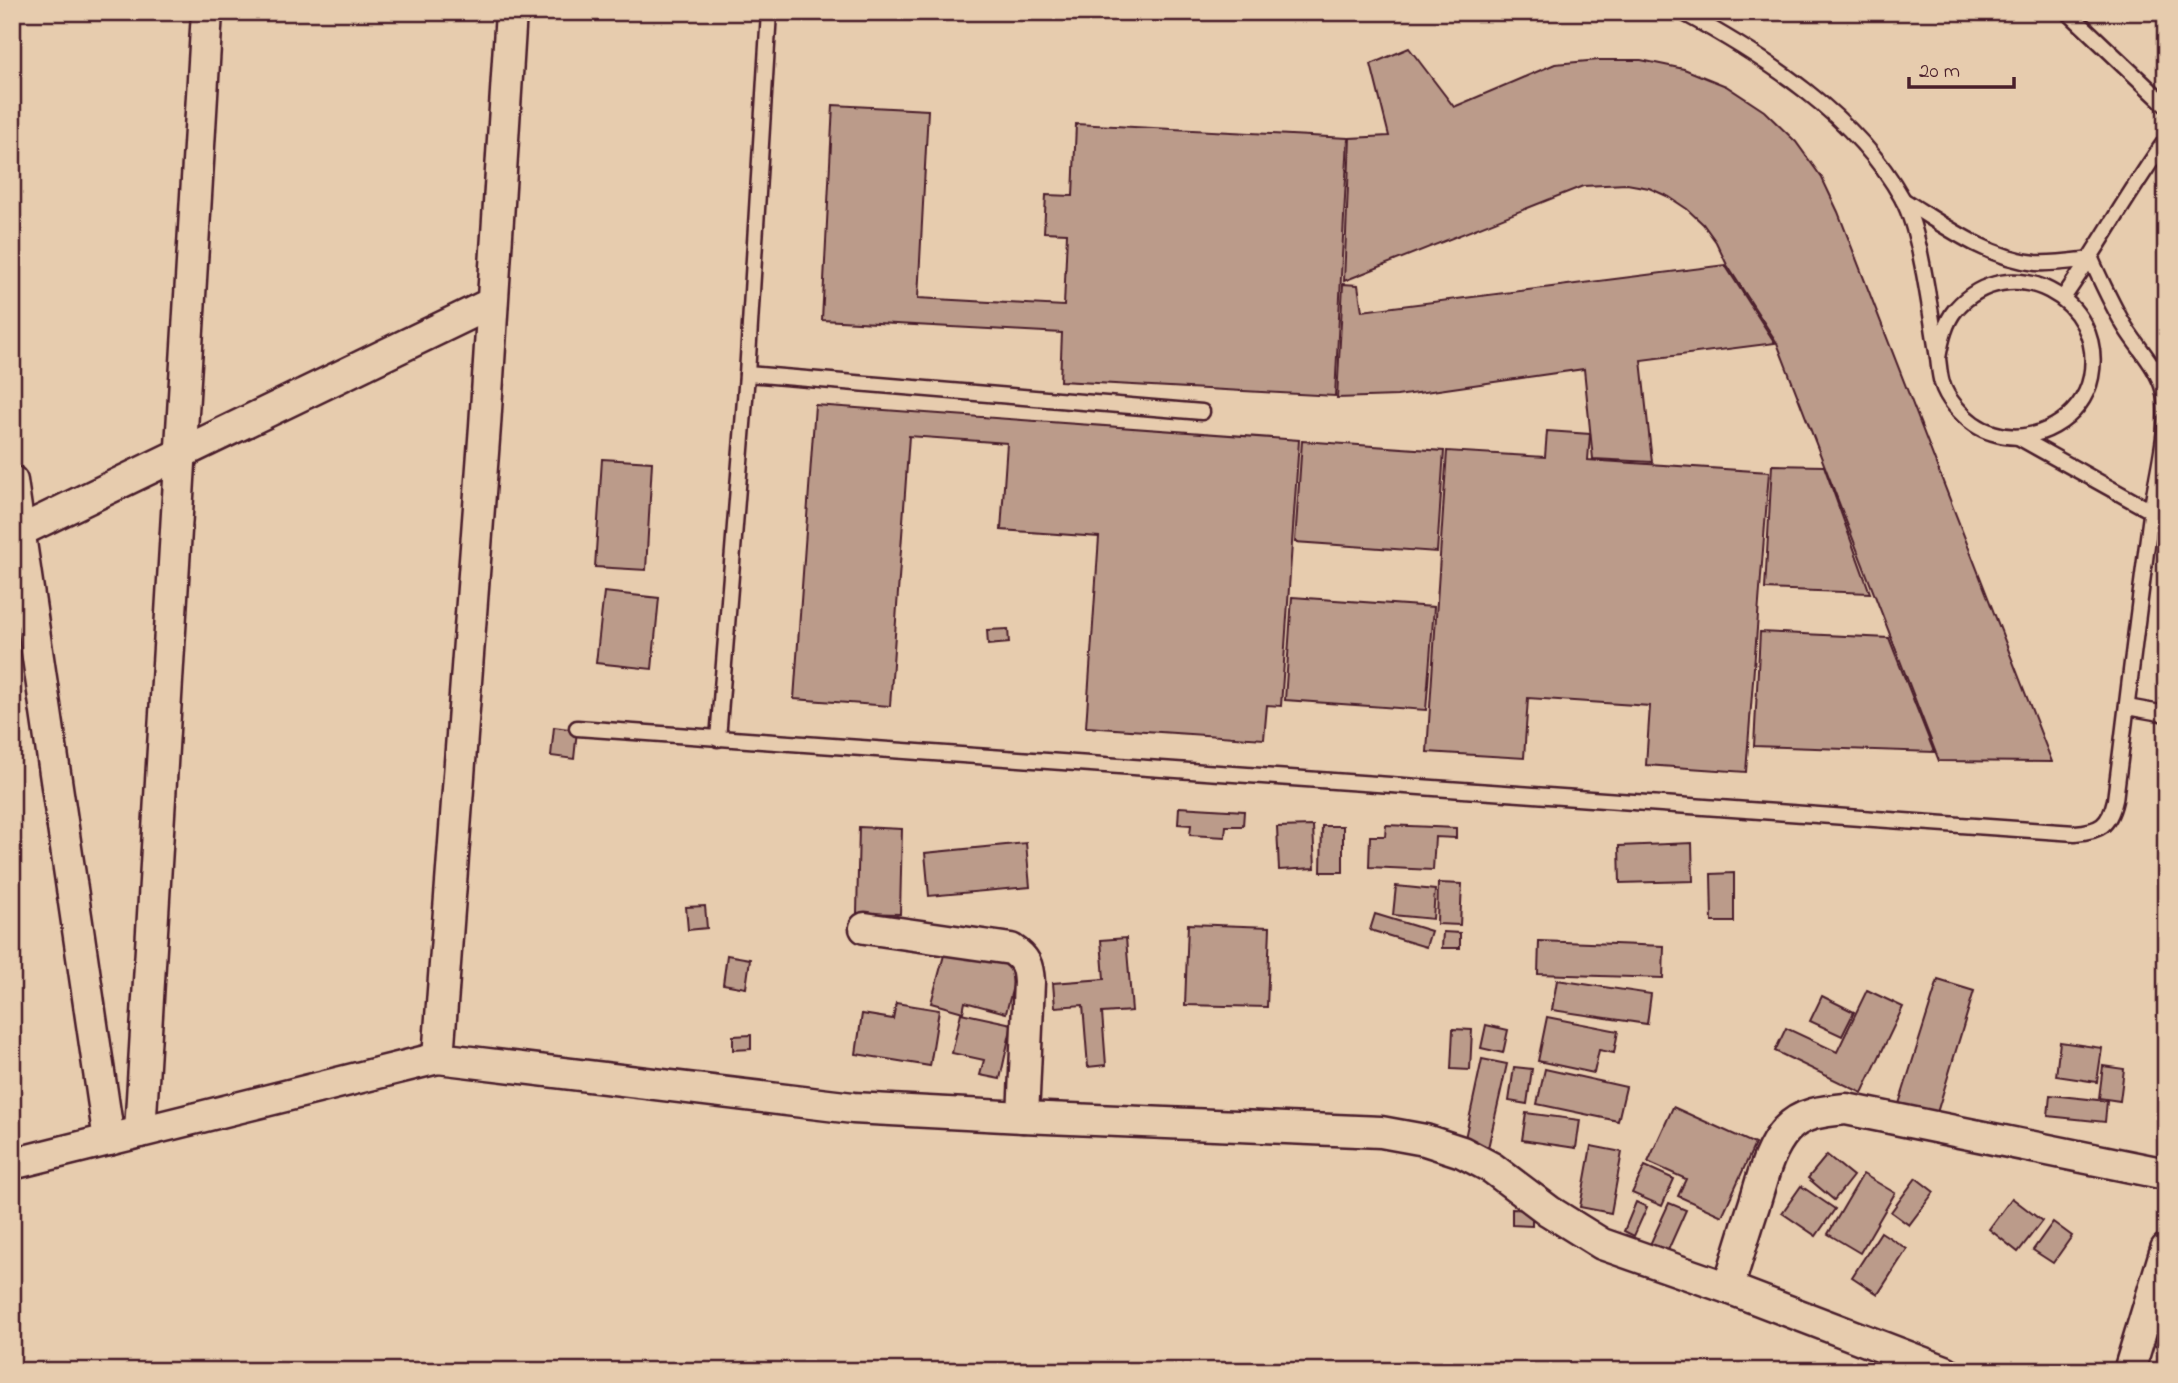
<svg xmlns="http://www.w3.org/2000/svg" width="2178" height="1383" viewBox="0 0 2178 1383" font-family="'Indie Flower',sans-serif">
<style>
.building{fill:#bb9b8a;stroke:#4a1f2b;stroke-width:2}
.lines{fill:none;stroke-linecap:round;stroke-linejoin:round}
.lane-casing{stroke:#4a1f2b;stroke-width:19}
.street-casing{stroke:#4a1f2b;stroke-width:35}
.lane{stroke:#e7ccae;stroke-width:14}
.street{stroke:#e7ccae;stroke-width:30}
</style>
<rect width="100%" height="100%" fill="#e7ccae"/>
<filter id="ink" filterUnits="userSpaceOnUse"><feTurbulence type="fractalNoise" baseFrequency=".0143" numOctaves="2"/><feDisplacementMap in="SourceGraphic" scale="14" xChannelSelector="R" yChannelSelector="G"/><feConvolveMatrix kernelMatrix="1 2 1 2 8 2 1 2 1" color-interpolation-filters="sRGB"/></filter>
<g filter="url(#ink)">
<g class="building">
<path d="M1409 48 1454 107 1555 64 1599 60H1641L1684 69 1726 86 1764 111 1796 142 1822 178 1838 212 2052 762 1939 761 1777 343 1727 265 1716 242 1703 224 1687 209 1669 197 1649 188 1627 184 1583 186 1344 281 1350 138 1389 136 1371 64Z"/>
<path d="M833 105 928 110 918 298 1064 306 1067 233 1044 232 1046 195 1073 196 1076 124 1348 138 1335 396 1060 381 1062 333 822 320Z"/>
<path d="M1725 265 1775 343 1641 360 1652 462 1593 459 1584 369 1397 396 1337 398 1343 284 1358 285 1362 311Z"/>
<path d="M815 405 1299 440 1281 706 1267 705 1264 739 1086 727 1099 537 1001 530 1007 443 909 436 890 706 794 699Z"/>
<path d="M1547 431 1590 434 1588 460 1769 472 1746 772 1646 765 1650 706 1528 698 1524 758 1427 752 1447 451 1545 457Z"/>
<path d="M1302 441 1444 451 1437 552 1295 542Z"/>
<path d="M602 459 652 462 646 570 595 567Z"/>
<path d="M1772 465 1824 466 1870 593 1765 589Z"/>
<path d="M604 592 659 598 652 669 596 663Z"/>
<path d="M1292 597 1434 607 1426 710 1285 700Z"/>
<path d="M1008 629 1009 643 988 645 987 630Z"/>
<path d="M1760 632 1889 638 1934 752 1754 746Z"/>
<path d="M554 727 577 730 574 759 551 756Z"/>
<path d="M1179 807 1244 811 1243 826H1226L1225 837 1190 835 1191 825 1178 824Z"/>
<path d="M1386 825 1456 828V838L1435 837 1433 870 1369 867 1370 836H1385Z"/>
<path d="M1313 826 1315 868 1279 870 1277 827Z"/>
<path d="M1322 826H1343V872H1321Z"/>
<path d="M859 827 902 829 900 914 857 913Z"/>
<path d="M1026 843 1030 887 929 896 925 853Z"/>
<path d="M1692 843 1693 881 1620 883 1619 846Z"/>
<path d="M1734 873V922H1712L1711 874Z"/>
<path d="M1438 883 1462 884 1460 925 1437 924Z"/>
<path d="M1396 886 1435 890 1433 919 1393 915Z"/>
<path d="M705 906 707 928 688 930 686 907Z"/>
<path d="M1375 914 1431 931 1426 947 1370 930Z"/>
<path d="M1188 924 1270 927 1267 1007 1185 1005Z"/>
<path d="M1443 932 1460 933V948H1442Z"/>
<path d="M1126 938 1132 1011 1102 1013 1106 1065 1088 1067 1083 1005 1055 1007 1053 983 1104 979 1101 940Z"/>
<path d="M1539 941 1664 946 1663 978 1538 974Z"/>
<path d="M947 944 1019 963 1006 1013 965 1002 963 1012 931 1003Z"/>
<path d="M727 955 750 959 746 988 723 984Z"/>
<path d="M1557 980 1651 994 1647 1024 1552 1010Z"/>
<path d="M1938 980 1974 991 1936 1116 1899 1104Z"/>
<path d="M1867 990 1903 1007 1862 1093 1775 1051 1786 1028 1837 1052Z"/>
<path d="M1822 996 1854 1012 1842 1036 1810 1021Z"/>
<path d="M896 1003 939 1010 930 1066 856 1054 862 1014 893 1019Z"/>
<path d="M961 1013 1012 1024 1000 1079 980 1075 984 1060 952 1053Z"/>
<path d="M1547 1017 1618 1031 1614 1053 1599 1050 1594 1073 1538 1061Z"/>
<path d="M1486 1025 1508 1030 1503 1053 1481 1048Z"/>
<path d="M1453 1029 1472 1030 1470 1070 1451 1069Z"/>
<path d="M751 1035V1049L733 1050V1036Z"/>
<path d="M2060 1042 2102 1048 2097 1082 2056 1076Z"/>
<path d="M1482 1059 1507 1064 1488 1148 1464 1143Z"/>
<path d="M2103 1066 2124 1069 2120 1101 2099 1098Z"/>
<path d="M1514 1067 1532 1069 1527 1104 1509 1101Z"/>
<path d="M1545 1069 1626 1087 1618 1121 1537 1104Z"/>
<path d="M2050 1095 2107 1101 2105 1122 2048 1116Z"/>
<path d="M1673 1107 1755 1144 1722 1216 1678 1196 1686 1179 1648 1162Z"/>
<path d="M1526 1113 1580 1120 1576 1148 1522 1140Z"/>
<path d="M1591 1146 1622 1152 1611 1213 1580 1207Z"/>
<path d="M1827 1155 1853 1176 1834 1200 1808 1178Z"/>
<path d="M1645 1166 1674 1179 1662 1206 1632 1193Z"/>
<path d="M1863 1174 1895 1193 1860 1253 1828 1234Z"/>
<path d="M1916 1178 1934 1192 1909 1225 1891 1212Z"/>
<path d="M1801 1186 1835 1209 1816 1236 1782 1213Z"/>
<path d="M2012 1198 2042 1221 2018 1252 1989 1229Z"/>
<path d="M1636 1202 1647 1207 1634 1236 1624 1231Z"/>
<path d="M1669 1203 1686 1210 1665 1257 1648 1249Z"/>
<path d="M1512 1209 1532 1210V1226L1512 1225Z"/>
<path d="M2053 1222 2072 1236 2053 1263 2033 1250Z"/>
<path d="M1881 1232 1907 1249 1878 1294 1852 1277Z"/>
<path d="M2166 1326V1354L2153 1344Z"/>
</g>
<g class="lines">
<g class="lane-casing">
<g id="lane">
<path d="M1682 12C1763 56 1856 115 1902 198 1912 216 1918 242 1922 263 1928 292 1932 322 1937 352 1939 362 1939 374 1942 383 1944 390 1950 400 1955 406 1965 418 1978 429 1993 433 2034 447 2083 419 2091 377 2106 298 2010 248 1956 309 1945 322 1941 341 1938 358"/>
<path d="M2068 12 2166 105"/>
<path d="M2063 298C2099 247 2129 191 2166 140"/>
<path d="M747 374 1202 412"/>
<path d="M2018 437 2151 511 2166 517"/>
<path d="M2127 707 2166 714"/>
<path d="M577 728 2075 833C2100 831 2109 826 2115 800 2127 705 2138 610 2151 515 2155 478 2172 425 2163 389 2157 367 2139 349 2127 330 2113 308 2102 283 2091 259 2073 261 2054 264 2036 263 1987 258 1944 225 1903 200"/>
<path d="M718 739 747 374 769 12"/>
</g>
</g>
<g class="street-casing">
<g id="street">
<path d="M12 481 109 1140"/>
<path d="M12 535 492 303"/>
<path d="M865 928 1011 949C1025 958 1028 965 1029 982L1023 1117"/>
<path d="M438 1058 485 426 511 12"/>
<path d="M140 1132 207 12"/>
<path d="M12 1164 438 1058 853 1108 1023 1117 1381 1132 1425 1140 1462 1152 1492 1168 1549 1211 1602 1244 1728 1288 1945 1371"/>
<path d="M1728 1288C1737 1260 1745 1232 1754 1205 1762 1180 1768 1150 1786 1130 1801 1113 1824 1111 1846 1109L2166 1174"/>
<path d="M2129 1371 2166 1249"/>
</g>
</g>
<use href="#lane" class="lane"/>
<use href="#street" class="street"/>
</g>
</g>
<rect width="2178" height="1383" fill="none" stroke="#e7ccae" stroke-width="42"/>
<rect x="21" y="21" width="2136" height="1341" fill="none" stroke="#4a1f2b" stroke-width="2.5" filter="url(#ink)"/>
<path d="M1909 77v10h105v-10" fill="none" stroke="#4a1f2b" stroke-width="3.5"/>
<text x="1919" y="77" font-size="21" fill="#4a1f2b" stroke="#e7ccae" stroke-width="5" paint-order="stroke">20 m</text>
</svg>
